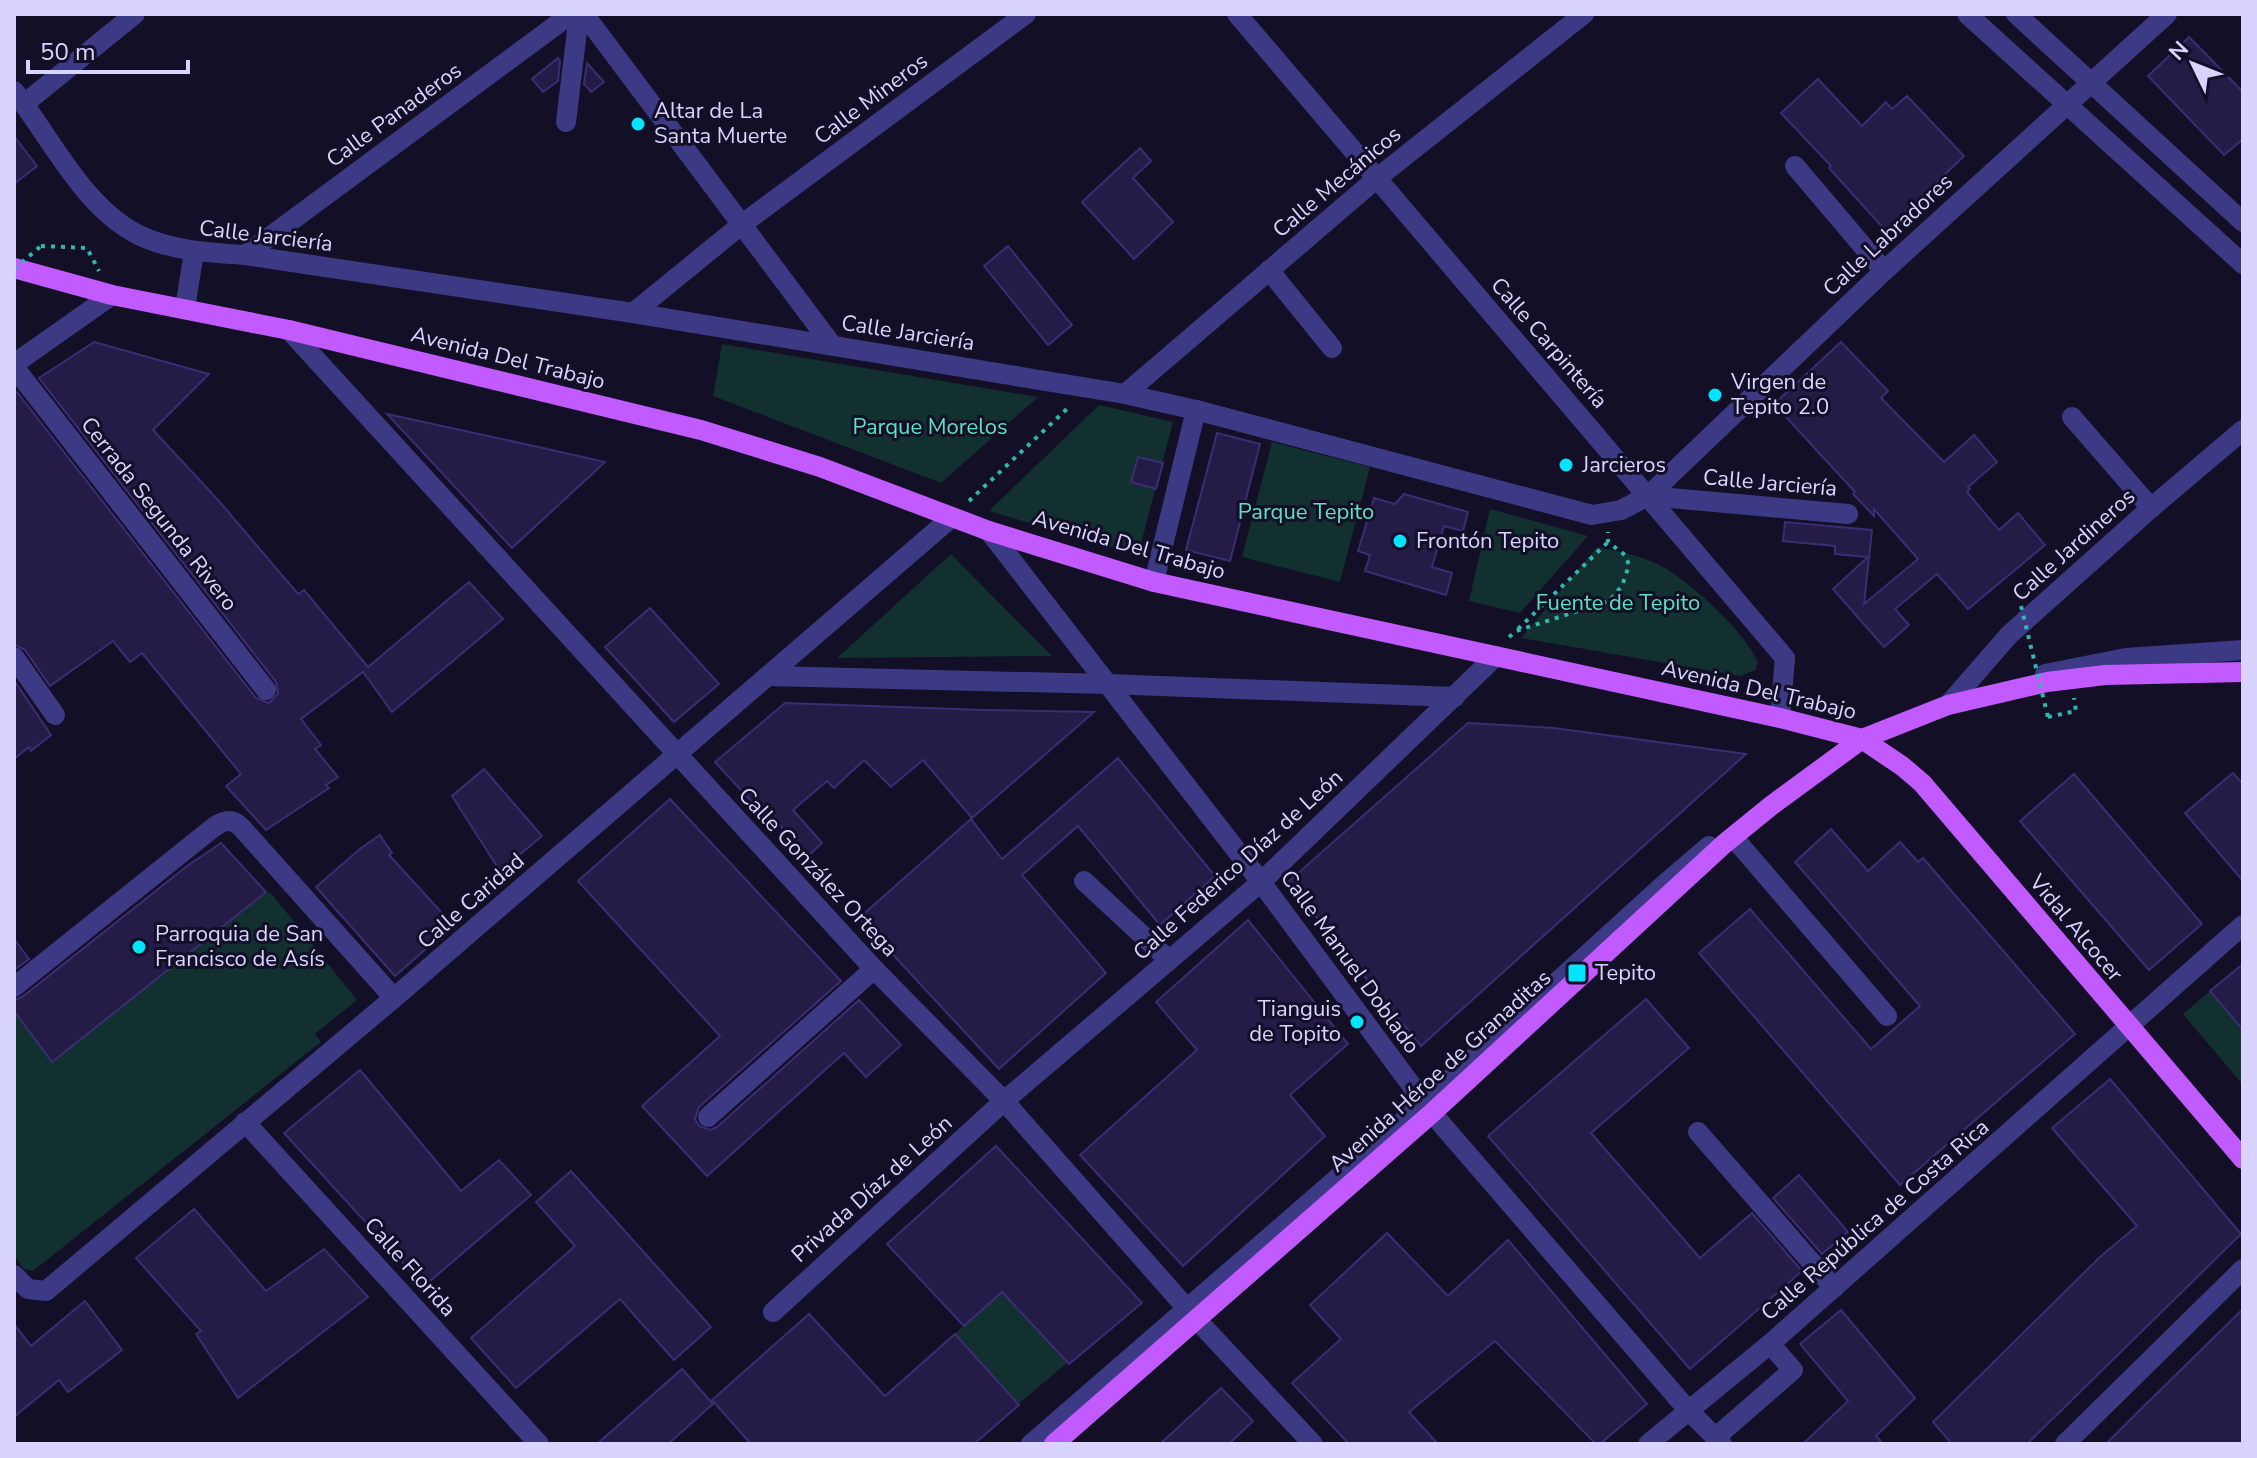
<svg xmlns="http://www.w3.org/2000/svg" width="2257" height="1458" viewBox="0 0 2257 1458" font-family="'Nunito Sans',sans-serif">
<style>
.green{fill:#12302f}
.building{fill:#241b47;stroke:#3b2d73;stroke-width:2}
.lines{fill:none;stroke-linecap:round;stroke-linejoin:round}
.path{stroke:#2fb8b0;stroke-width:4;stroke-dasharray:4 6;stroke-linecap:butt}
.minor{stroke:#3d3a85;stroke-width:20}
.major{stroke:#c25bff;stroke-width:20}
.path-bridge{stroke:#2fb8b0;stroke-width:4;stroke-dasharray:4 6;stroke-linecap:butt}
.poi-dot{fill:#00e5ff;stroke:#130f26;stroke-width:3}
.labels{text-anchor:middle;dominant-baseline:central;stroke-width:6;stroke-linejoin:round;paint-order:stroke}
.street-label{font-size:22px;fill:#d9d4ff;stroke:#130f26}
.poi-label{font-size:22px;fill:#d9d4ff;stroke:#130f26;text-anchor:start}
.park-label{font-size:22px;fill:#5fe0c0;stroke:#130f26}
</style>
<rect width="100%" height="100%" fill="#130f26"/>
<g class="green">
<path d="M722 344 1038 397 941 483 713 396Z"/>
<path d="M1099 405 1173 422 1138 555 989 511Z"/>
<path d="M1272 442 1370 467 1340 582 1242 557Z"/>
<path d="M1490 509 1588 536 1520 613 1469 601Z"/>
<path d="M1597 547C1618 551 1638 555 1657 564 1686 577 1748 634 1758 663L1755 670 1740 676 1521 638Z"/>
<path d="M951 554 1052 656 837 658Z"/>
<path d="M266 892 271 893 357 1000 315 1034 321 1042 33 1271 24 1269 14 1256V1011L52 1061Z"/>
<path d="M2210 991 2243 1030V1085L2183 1014Z"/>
<path d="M1002 1292 1067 1363 980 1436 915 1369Z"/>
</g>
<g class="building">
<path d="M2189 37 2243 92V139L2224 155 2148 76Z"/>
<path d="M558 58 560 61 558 81 543 92 532 79Z"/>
<path d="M587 63 604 82 591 92 584 84Z"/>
<path d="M1818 79 1862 126 1886 102 1892 109 1907 96 1964 156 1886 231 1829 168 1831 166 1781 113Z"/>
<path d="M14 136 37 166 14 184Z"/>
<path d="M1140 148 1151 161 1133 178 1173 222 1134 259 1082 202Z"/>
<path d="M1008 246 1072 325 1048 345 984 266Z"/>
<path d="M94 342 209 374 153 430 218 500 298 594 304 590 368 667 469 582 503 619 392 712 363 672 301 719 321 745 315 749 338 777 326 785 329 788 266 830 226 786 241 774 142 653 130 662 113 641 50 686 25 650 14 644V394L17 392 256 698 269 703 278 694 276 682 39 378Z"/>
<path d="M1841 342 1888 391 1881 398 1944 462 1974 435 1997 462 1968 487 1970 489 1967 492 1999 530 2018 513 2045 545 1968 609 1937 574 1895 609 1909 625 1884 647 1833 589 1868 557 1835 554V546L1783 541 1785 522 1872 530 1864 604 1918 559 1874 509V516L1853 494 1855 492 1774 404Z"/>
<path d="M387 414 543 448 605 462 512 548Z"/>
<path d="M1217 433 1260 444 1230 561 1186 550Z"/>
<path d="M1138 457 1163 463 1156 489 1131 482Z"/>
<path d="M1404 494 1468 512 1463 531 1444 526 1432 567 1452 573 1446 595 1365 571 1370 555 1358 551 1374 498 1395 504Z"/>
<path d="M650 608 719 684 674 722 605 647Z"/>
<path d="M14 680 51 735 31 751 29 747 14 759Z"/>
<path d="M785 703 984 710 1094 712 972 818 923 760 891 787 864 760 834 788 827 781 793 810 822 843 807 857 778 823 774 826 715 762Z"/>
<path d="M1468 723 1554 728 1746 754 1421 1046 1288 882Z"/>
<path d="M1118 758 1215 876 1160 925 1078 826 1022 875 1106 973 999 1069 859 918 971 819 1002 859Z"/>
<path d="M484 769 542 836 500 871 452 796Z"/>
<path d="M2233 773 2243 784V881L2185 813Z"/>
<path d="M2074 774 2202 924 2149 970 2020 821Z"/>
<path d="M670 799 841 981 699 1107 695 1119 699 1126 710 1130 717 1127 859 1000 901 1045 866 1077 844 1053 707 1176 642 1106 720 1036 578 881Z"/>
<path d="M1831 829 1868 871 1900 842 1918 862 1923 858 2075 1034 1900 1185 1699 953 1750 909 1871 1049 1920 1006 1795 862Z"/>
<path d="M380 835 392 853 389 855 453 925 395 976 316 887 361 848Z"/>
<path d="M221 843 266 892 52 1062 14 1011V1000L22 997 187 866Z"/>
<path d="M1248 920 1348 1044 1290 1095 1325 1136 1183 1266 1080 1155 1197 1050 1156 1002Z"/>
<path d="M14 939 29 959 14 970Z"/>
<path d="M2243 964V1030L2210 991Z"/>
<path d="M1646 999 1689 1048 1591 1133 1700 1258 1752 1213 1802 1271 1690 1369 1488 1136Z"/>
<path d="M360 1070 461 1191 499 1160 531 1195 424 1286 284 1133Z"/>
<path d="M2110 1079 2241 1234 2027 1444H1952L1933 1422 2101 1256 2137 1226 2052 1128Z"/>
<path d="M996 1146 1142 1303 1069 1364 1002 1292 964 1326 887 1244Z"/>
<path d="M571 1171 711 1327 674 1360 620 1299 516 1388 471 1338 575 1246 536 1202Z"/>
<path d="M1799 1175 1848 1232 1822 1254 1773 1198Z"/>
<path d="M194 1209 266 1291 324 1249 368 1297 238 1398 196 1334 201 1331 136 1258Z"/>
<path d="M1387 1233 1448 1296 1508 1240 1647 1404 1600 1444H1596L1495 1341 1409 1412 1438 1444H1349L1292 1383 1341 1339 1310 1305Z"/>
<path d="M85 1301 122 1350 68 1392 59 1380 14 1417V1324L31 1346Z"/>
<path d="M2243 1309V1444H2106L2142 1408Z"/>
<path d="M1841 1310 1915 1398 1876 1436 1883 1444H1803L1848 1401 1800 1344Z"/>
<path d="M809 1314 885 1396 955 1334 1019 1405 974 1444H751L712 1400Z"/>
<path d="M682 1369 713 1404 668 1444H597Z"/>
<path d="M1221 1388 1253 1421 1229 1444H1160Z"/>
</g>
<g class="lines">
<g class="path">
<path d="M41 246 87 248 99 271"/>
<path d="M969 501 1070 406"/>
<path d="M1518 629 1608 542"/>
<path d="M1509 637 1516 631 1609 601 1622 586 1629 565 1625 555 1608 542V532"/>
<path d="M2048 717 2076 711 2074 698"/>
</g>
<g class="minor">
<path d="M584 14 832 345"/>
<path d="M1237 14 1785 658 1780 718"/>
<path d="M1967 14 2243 264"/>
<path d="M2016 14 2243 222"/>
<path d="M14 91C52 139 85 211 143 237 175 251 211 253 245 255L633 313 1125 394 1196 410 1592 515 1621 510 1648 496 1848 514"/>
<path d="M24 104 135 14"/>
<path d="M566 122 579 14"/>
<path d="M1795 166 1884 271"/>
<path d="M245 255 571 14"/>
<path d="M1269 270 1332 348"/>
<path d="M185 308 194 252"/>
<path d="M633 313 741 225 1026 14"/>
<path d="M289 330 874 969 1004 1101 1197 1320 1313 1444"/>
<path d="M14 364 112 295"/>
<path d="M14 367 266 690"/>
<path d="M1125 394 1376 179 1584 14"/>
<path d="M2072 417 2151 508"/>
<path d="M1648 496 1884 271 2167 14"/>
<path d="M989 531 1261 882 1432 1113 1688 1410 1722 1444"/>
<path d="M1154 582 1196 410"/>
<path d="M14 657 55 715"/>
<path d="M2045 674 2126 658 2243 650"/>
<path d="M768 676 1108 684 1455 697"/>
<path d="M1948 705 2009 635 2151 508 2243 430"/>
<path d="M1733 837 1887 1016"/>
<path d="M1084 881 1169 960"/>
<path d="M14 987 214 827C224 820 232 818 241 827L394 998"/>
<path d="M708 1117 874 969"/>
<path d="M245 1122 539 1444"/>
<path d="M1698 1132 1834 1288"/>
<path d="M14 1275 28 1289 46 1291 394 998 951 518"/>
<path d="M773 1312 1004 1101 1261 882 1496 656"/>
<path d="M1716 1437 1793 1370 1770 1344"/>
<path d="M1031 1444 1424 1103 1668 881 1709 846"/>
<path d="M1648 1444 1770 1344 2243 925"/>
<path d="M2065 1444 2243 1269"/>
</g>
<g class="major">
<path d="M14 268 112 295 289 330 701 430 820 467 989 531 1154 582 1780 718 1862 739 1902 766 1922 783 2243 1159"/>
<path d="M1054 1444 1432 1113 1724 844 1772 805 1862 739 1948 705 2047 682 2105 675 2243 672"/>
</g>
<g class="path-bridge">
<path d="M14 269 41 246"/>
<path d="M2021 606 2048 717"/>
</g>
</g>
<g class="poi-dot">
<circle cx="638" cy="124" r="8"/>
<circle cx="1715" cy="395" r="8"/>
<circle cx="1566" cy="465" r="8"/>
<circle cx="1400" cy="541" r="8"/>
<circle cx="139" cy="947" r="8"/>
<rect x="1567" y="963" width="20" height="20" rx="4"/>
<circle cx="1357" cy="1022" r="8"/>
</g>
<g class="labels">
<g class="street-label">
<text transform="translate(871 99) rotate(-37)">Calle Mineros</text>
<text transform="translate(394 115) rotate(-36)">Calle Panaderos</text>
<text transform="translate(1337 182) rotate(-40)">Calle Mecánicos</text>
<text transform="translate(1888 235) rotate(-43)">Calle Labradores</text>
<text transform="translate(266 236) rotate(7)">Calle Jarciería</text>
<text transform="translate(908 333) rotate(9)">Calle Jarciería</text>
<text transform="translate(1549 343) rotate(49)">Calle Carpintería</text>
<text transform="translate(508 358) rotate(14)">Avenida Del Trabajo</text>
<text transform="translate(1770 483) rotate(5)">Calle Jarciería</text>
<text transform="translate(159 514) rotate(52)">Cerrada Segunda Rivero</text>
<text transform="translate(1129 545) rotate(16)">Avenida Del Trabajo</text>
<text transform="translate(2074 545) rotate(-42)">Calle Jardineros</text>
<text transform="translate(1759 690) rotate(13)">Avenida Del Trabajo</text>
<text transform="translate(1238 865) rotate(-42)">Calle Federico Díaz de León</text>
<text transform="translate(818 872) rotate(47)">Calle González Ortega</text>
<text transform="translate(471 901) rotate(-41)">Calle Caridad</text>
<text transform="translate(2076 928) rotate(50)">Vidal Alcocer</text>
<text transform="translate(1350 962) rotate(54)">Calle Manuel Doblado</text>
<text transform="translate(1440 1071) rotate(-42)">Avenida Héroe de Granaditas</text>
<text transform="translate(872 1189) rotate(-42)">Privada Díaz de León</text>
<text transform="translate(1875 1220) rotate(-41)">Calle República de Costa Rica</text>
<text transform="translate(410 1267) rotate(48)">Calle Florida</text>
</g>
<g class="poi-label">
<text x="654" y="111">Altar de La<tspan x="654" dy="25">Santa Muerte</tspan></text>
<text x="1731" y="382">Virgen de<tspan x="1731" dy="25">Tepito 2.0</tspan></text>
<text x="1582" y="465">Jarcieros</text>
<text x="1416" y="541">Frontón Tepito</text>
<text x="155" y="934">Parroquia de San<tspan x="155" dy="25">Francisco de Asís</tspan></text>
<text x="1595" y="973">Tepito</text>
<text x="1341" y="1009" text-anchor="end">Tianguis<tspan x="1341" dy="25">de Topito</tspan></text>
</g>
<g class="park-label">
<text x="930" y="427">Parque Morelos</text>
<text x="1306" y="512">Parque Tepito</text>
<text x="1618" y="603">Fuente de Tepito</text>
</g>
</g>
<rect width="2257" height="1458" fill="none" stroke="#d9d4ff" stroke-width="32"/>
<g transform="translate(2193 64) rotate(313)" stroke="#130f26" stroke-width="6" paint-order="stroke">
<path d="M0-6L14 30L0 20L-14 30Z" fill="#d9d4ff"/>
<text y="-12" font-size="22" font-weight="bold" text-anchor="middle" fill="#d9d4ff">N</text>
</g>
<path d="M28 60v12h160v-12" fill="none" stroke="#d9d4ff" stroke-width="4"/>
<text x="40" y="60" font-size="24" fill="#d9d4ff" stroke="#130f26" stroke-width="6" paint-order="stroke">50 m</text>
</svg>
